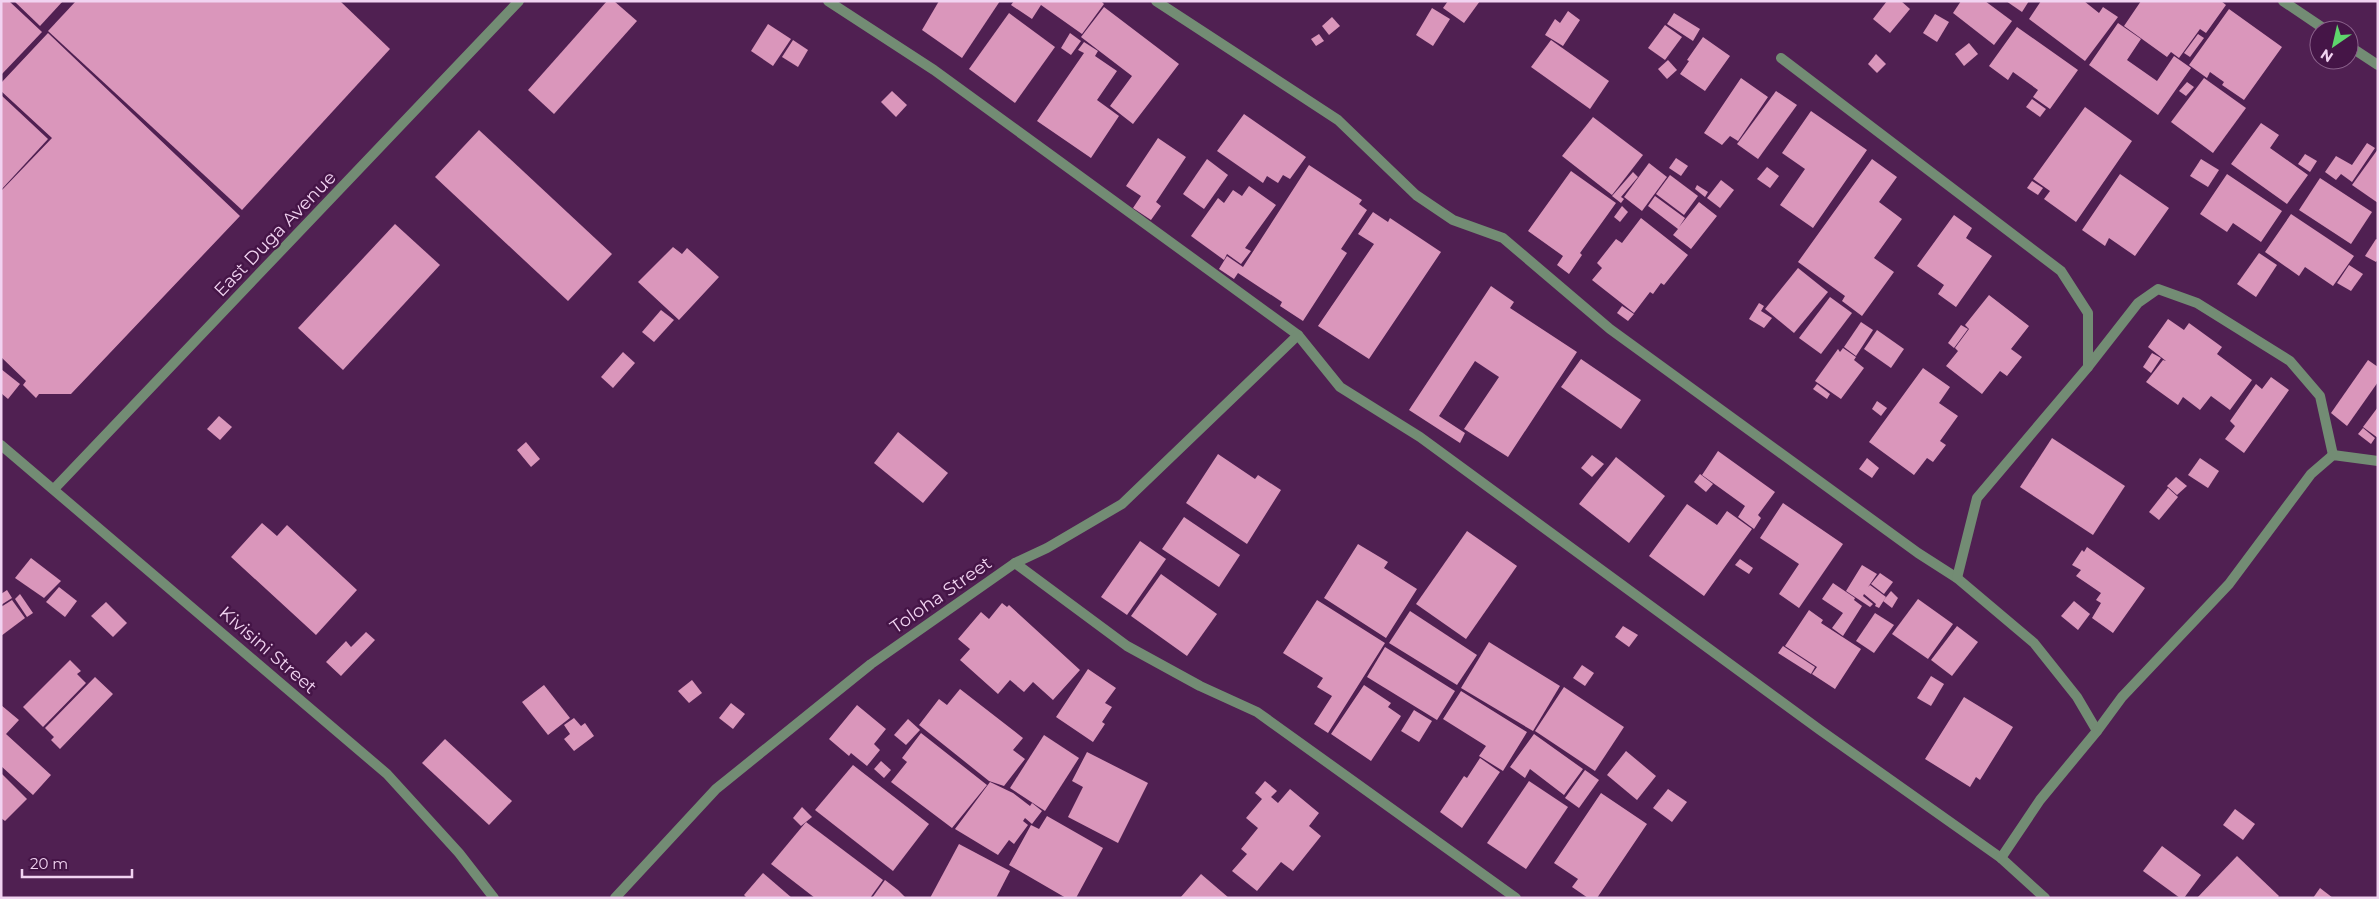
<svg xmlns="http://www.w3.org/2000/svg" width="2379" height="899" viewBox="0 0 2379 899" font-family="Montserrat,sans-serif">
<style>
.building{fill:#da96bb}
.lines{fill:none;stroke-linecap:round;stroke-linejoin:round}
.minor{stroke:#738c74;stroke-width:10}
.labels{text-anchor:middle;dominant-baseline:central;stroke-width:5;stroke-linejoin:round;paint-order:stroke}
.street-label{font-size:18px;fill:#f1d3f1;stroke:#451547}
</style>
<rect width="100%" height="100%" fill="#502052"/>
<g class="building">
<path d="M1 1H9L42 32 1 75Z"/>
<path d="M14 1H63L40 26Z"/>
<path d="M76 1H340L390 49 242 210 48 31Z"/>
<path d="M607 1H614L637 21 554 114 528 90Z"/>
<path d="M939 1H1000L962 58 922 30Z"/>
<path d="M1014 1H1101L1104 4 1082 34 1041 5 1032 19 1011 5Z"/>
<path d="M1448 1H1480L1464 23 1443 8Z"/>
<path d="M1887 1H1901L1910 9 1890 33 1873 19Z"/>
<path d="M1961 1H1985L2012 21 1994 45 1953 13Z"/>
<path d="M2006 1H2029L2022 12Z"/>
<path d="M2041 1H2084L2099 13 2103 7 2118 17 2085 61 2029 19Z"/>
<path d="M2141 1H2221L2226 5 2206 33 2200 29 2179 58 2171 52 2167 57 2124 26Z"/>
<path d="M1104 7 1179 64 1133 124 1110 106 1132 76 1081 37Z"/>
<path d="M1432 8 1450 19 1433 46 1416 35Z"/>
<path d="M2229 9 2282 47 2244 100 2222 85 2224 82 2210 72 2207 78 2189 65Z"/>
<path d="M1568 11 1580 20 1563 46 1545 35 1555 19 1560 23Z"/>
<path d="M1009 13 1055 47 1015 103 969 69Z"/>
<path d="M1674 13 1700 29 1693 41 1667 24Z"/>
<path d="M1935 14 1949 22 1937 42 1923 33Z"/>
<path d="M1332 17 1340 26 1329 35 1322 26Z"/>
<path d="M2118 23 2141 39 2127 60 2157 81 2174 56 2191 68 2158 115 2089 65Z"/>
<path d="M768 24 791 39 773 66 751 51Z"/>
<path d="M1665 25 1682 37 1665 60 1648 48Z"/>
<path d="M2017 27 2078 70 2050 109 2033 97 2038 90 2013 72 2008 80 1989 66Z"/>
<path d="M48 33 240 216 71 394H39L36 398 23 385 26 381 1 357V191L52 138 1 91V83Z"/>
<path d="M1070 33 1081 41 1071 55 1061 48Z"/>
<path d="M1319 34 1324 41 1316 46 1311 39Z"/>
<path d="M2198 34 2204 38 2190 57 2184 53Z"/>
<path d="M1703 37 1730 56 1705 91 1680 74 1689 61 1687 60Z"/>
<path d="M793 40 808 50 798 67 782 57Z"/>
<path d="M1551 40 1609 81 1590 109 1531 67Z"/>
<path d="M1084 42 1098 51 1095 56 1117 71 1097 100 1119 116 1091 158 1037 121 1084 53 1078 50Z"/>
<path d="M1969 43 1978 54 1964 66 1955 54Z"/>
<path d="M1876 54 1886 64 1877 73 1868 64Z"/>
<path d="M1668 60 1677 70 1667 79 1658 69Z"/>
<path d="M1741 78 1768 97 1738 141 1730 136 1722 145 1704 133Z"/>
<path d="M2204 78 2246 108 2213 153 2171 122Z"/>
<path d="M2187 82 2194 87 2186 96 2179 91Z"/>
<path d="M892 91 907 105 896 117 881 102Z"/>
<path d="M1776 91 1797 105 1758 159 1737 144Z"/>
<path d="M1 95 48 139 1 190Z"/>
<path d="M2032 99 2046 109 2040 117 2026 107Z"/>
<path d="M2085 107 2132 141 2076 222 2044 199 2050 191 2033 179Z"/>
<path d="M1811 111 1867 150 1813 228 1780 205 1805 169 1782 153Z"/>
<path d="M1244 114 1306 157 1290 179 1283 175 1278 183 1267 176 1263 183 1217 151Z"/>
<path d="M1593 117 1643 155 1612 195 1562 156Z"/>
<path d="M2261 123 2279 135 2270 148 2308 175 2287 204 2231 164Z"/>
<path d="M479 130 612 254 568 301 435 177Z"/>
<path d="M1158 138 1186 157 1156 202 1161 206 1151 220 1133 208 1141 196 1126 186Z"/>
<path d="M2367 143 2375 148 2352 182 2341 174 2336 180 2325 172 2336 156 2352 165Z"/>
<path d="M2378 149V203L2352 185Z"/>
<path d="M2305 154 2317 161 2310 172 2298 164Z"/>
<path d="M1676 158 1688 166 1681 176 1669 168Z"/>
<path d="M1207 159 1228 175 1204 209 1183 194Z"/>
<path d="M1872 159 1897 177 1879 202 1902 219 1874 258 1894 272 1862 316 1842 301 1845 296 1798 262Z"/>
<path d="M2201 159 2219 170 2208 187 2190 176Z"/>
<path d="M1649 163 1667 177 1642 211 1624 197Z"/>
<path d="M1309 165 1362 200 1359 204 1367 210 1341 249 1347 253 1303 321 1280 306 1282 302 1238 273 1234 279 1219 269 1227 256 1243 267Z"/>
<path d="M1767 167 1779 176 1770 188 1757 179Z"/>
<path d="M1571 171 1616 203 1580 253 1582 255 1569 274 1557 265 1563 256 1528 231Z"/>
<path d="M1633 172 1638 177 1621 197 1624 199 1621 203 1612 196Z"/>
<path d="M2120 174 2169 208 2135 256 2109 238 2105 246 2082 230Z"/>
<path d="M2227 174 2282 211 2261 242 2233 223 2227 232 2200 214Z"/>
<path d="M1670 175 1698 196 1684 215 1656 194Z"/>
<path d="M2320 178 2372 212 2351 244 2299 210Z"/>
<path d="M1721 180 1734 190 1720 208 1707 198Z"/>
<path d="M2032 181 2043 188 2038 195 2027 188Z"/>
<path d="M1697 185 1708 192 1705 197 1695 189Z"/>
<path d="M1249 186 1276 205 1245 248 1251 251 1241 264 1227 254 1224 260 1191 236 1218 198 1224 203 1233 190 1242 196Z"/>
<path d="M1655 196 1685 218 1679 227 1699 202 1717 216 1691 249 1673 235 1678 229 1648 206Z"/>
<path d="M1622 206 1628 212 1620 222 1614 217Z"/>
<path d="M1373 212 1388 222 1390 218 1441 252 1369 359 1318 326 1374 244 1358 234Z"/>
<path d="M2291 214 2354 256 2333 286 2305 267 2299 276 2265 252Z"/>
<path d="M1954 215 1972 228 1966 238 1992 256 1956 307 1938 294 1944 285 1917 266Z"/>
<path d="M1641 218 1688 255 1664 285 1661 283 1653 294 1650 292 1634 313 1592 280 1602 268 1597 263 1616 239 1622 243Z"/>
<path d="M395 224 440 265 343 370 298 328Z"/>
<path d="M2376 239 2378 240V259L2376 262 2365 256Z"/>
<path d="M673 247 682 254 687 248 719 277 679 320 638 282Z"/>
<path d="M2259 253 2277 265 2256 297 2237 284Z"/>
<path d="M2349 265 2363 274 2351 291 2337 283Z"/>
<path d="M1798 268 1828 292 1794 333 1765 309Z"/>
<path d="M1491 286 1514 302 1510 308 1577 352 1508 457 1464 429 1499 377 1475 361 1439 416 1465 433 1460 443 1409 410Z"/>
<path d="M1989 295 2029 326 2011 349 2022 357 2007 376 2000 371 1982 394 1946 366 1958 351 1955 348 1969 329 1965 325Z"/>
<path d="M1830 297 1852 313 1821 354 1799 338Z"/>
<path d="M1759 303 1764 306 1761 311 1772 318 1764 328 1749 319Z"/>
<path d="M1622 306 1634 314 1628 321 1617 313Z"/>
<path d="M661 310 674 320 654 342 642 332Z"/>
<path d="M2168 319 2184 330 2189 323 2222 347 2217 354 2252 380 2230 410 2211 396 2200 410 2183 397 2178 405 2146 382 2163 360 2166 361 2148 347Z"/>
<path d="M1861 322 1873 330 1856 356 1844 347Z"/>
<path d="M1961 325 1968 329 1954 348 1948 343Z"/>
<path d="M1877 330 1904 349 1891 368 1864 349Z"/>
<path d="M1843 348 1856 357 1854 360 1864 368 1841 399 1815 381 1838 349 1840 352Z"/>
<path d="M623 352 635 363 613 388 601 377Z"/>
<path d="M2152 353 2161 358 2151 373 2143 367Z"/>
<path d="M1581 359 1641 400 1621 429 1561 387Z"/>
<path d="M2368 360 2378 367V382L2347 426 2331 413Z"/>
<path d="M1923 368 1950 387 1939 403 1958 416 1940 441 1946 445 1933 462 1927 458 1914 475 1869 442Z"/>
<path d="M1 369 20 384 8 399 1 393Z"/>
<path d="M2271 377 2289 390 2244 453 2225 439 2235 426 2230 421 2256 384 2262 389Z"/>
<path d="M1817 384 1830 394 1827 399 1813 389Z"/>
<path d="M1877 401 1887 408 1881 416 1872 409Z"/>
<path d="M2378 407V438L2363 427Z"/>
<path d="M219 416 232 427 220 440 207 429Z"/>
<path d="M2363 428 2375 438 2371 444 2358 434Z"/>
<path d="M898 432 948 473 923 503 874 463Z"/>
<path d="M2052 438 2125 486 2093 535 2020 487Z"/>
<path d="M526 442 540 459 531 467 517 450Z"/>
<path d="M1718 451 1775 492 1758 515 1761 518 1754 529 1738 517 1745 506 1702 475Z"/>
<path d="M1218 454 1255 479 1258 475 1281 490 1247 544 1186 503Z"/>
<path d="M1592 455 1604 464 1592 477 1581 468Z"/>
<path d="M1616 457 1665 496 1629 543 1579 504Z"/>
<path d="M1867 458 1879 468 1872 478 1859 469Z"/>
<path d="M2200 458 2219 471 2208 488 2188 475Z"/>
<path d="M1700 474 1713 484 1706 492 1694 482Z"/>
<path d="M2176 477 2187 486 2177 495 2167 486Z"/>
<path d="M2168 488 2178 497 2159 520 2149 512Z"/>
<path d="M1783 503 1843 544 1799 608 1779 594 1799 564 1760 538Z"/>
<path d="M1687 504 1717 525 1727 511 1752 529 1704 596 1649 556Z"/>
<path d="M1184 517 1240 555 1219 587 1162 549Z"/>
<path d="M262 523 277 536 287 525 357 590 316 635 231 557Z"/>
<path d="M1467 531 1517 566 1466 639 1416 604Z"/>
<path d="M1140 541 1166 559 1127 615 1101 597Z"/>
<path d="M1358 544 1388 562 1384 568 1417 589 1386 638 1324 598Z"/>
<path d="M2087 547 2145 588 2113 633 2092 618 2101 603 2096 600 2101 593 2076 576 2081 570 2072 565 2082 550 2084 552Z"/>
<path d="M31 558 61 581 44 598 15 578Z"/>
<path d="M1740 559 1753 568 1749 574 1735 565Z"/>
<path d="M1862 565 1877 574 1868 587 1870 585 1886 597 1879 608 1875 606 1876 604 1864 594 1863 596 1873 604 1870 607 1846 591Z"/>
<path d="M1880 573 1893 582 1884 594 1871 584Z"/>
<path d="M1161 574 1217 614 1187 656 1131 616Z"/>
<path d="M1833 583 1855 598 1854 600 1862 606 1843 636 1832 628 1843 613 1822 599Z"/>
<path d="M59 587 77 601 65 617 46 602Z"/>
<path d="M7 590 12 598 1 605V594Z"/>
<path d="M1891 591 1898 598 1892 608 1883 601Z"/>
<path d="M20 594 33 613 27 617 15 599Z"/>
<path d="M1918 599 1953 624 1928 659 1892 634Z"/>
<path d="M12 600 25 618 1 636V607Z"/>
<path d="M1317 600 1385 643 1328 733 1314 724 1332 696 1317 687 1323 678 1283 653Z"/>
<path d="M2074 601 2090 614 2078 630 2061 616Z"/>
<path d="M106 602 127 623 113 637 91 616Z"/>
<path d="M1002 603 1007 607 1009 605 1080 670 1053 700 1033 682 1024 692 1010 680 998 694 960 660 970 649 958 639 981 612 989 619Z"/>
<path d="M1809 610 1823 620 1821 623 1861 649 1835 689 1812 674 1817 667 1785 646Z"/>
<path d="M1410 611 1477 655 1457 685 1389 643Z"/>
<path d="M1875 613 1894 625 1874 653 1856 641Z"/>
<path d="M1623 626 1638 635 1629 647 1615 637Z"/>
<path d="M1957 626 1978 642 1952 676 1931 660Z"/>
<path d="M366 632 375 640 341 676 326 662 346 641 351 647Z"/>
<path d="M1489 642 1560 686 1533 731 1461 688Z"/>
<path d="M1783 646 1815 667 1811 674 1778 653Z"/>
<path d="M1385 647 1455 691 1437 720 1367 677Z"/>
<path d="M70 660 81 671 77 674 86 683 43 727 23 707Z"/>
<path d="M1582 665 1594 673 1585 686 1573 678Z"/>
<path d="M1088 669 1116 688 1105 703 1112 707 1102 722 1105 724 1093 742 1056 717Z"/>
<path d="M1931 676 1944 684 1931 706 1917 698Z"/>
<path d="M95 677 113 694 60 749 51 740 54 737 45 728Z"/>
<path d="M692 680 702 693 689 703 678 691Z"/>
<path d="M544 685 570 718 548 735 522 702Z"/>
<path d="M1364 685 1391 703 1388 707 1401 716 1371 761 1331 734Z"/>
<path d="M1564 687 1624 727 1595 771 1535 731Z"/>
<path d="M960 689 1023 738 1013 750 1025 759 1004 786 989 781 919 725 939 699 947 705Z"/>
<path d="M1461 691 1527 732 1503 771 1479 756 1486 746 1443 719Z"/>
<path d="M1964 697 2013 727 1980 780 1976 777 1970 787 1925 759Z"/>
<path d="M731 703 745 714 733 729 719 718Z"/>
<path d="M1 705 19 720 6 734 51 775 33 795 1 766Z"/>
<path d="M857 705 886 729 874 744 880 750 867 766 851 753 849 756 829 739Z"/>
<path d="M1414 710 1432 721 1419 742 1401 731Z"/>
<path d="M574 718 581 726 585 723 594 736 574 751 564 739 570 734 564 725Z"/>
<path d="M908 719 920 730 906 745 894 735Z"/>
<path d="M921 733 987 785 952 828 891 782 907 762 902 758Z"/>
<path d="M1534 734 1583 769 1564 795 1530 769 1525 778 1510 767Z"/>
<path d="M1044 735 1079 758 1045 811 1010 788Z"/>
<path d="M445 739 512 801 489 825 422 763Z"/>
<path d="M1626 751 1656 776 1637 800 1607 775Z"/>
<path d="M1087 752 1148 783 1118 843 1068 817 1083 787 1072 781Z"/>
<path d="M1480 758 1500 772 1462 828 1440 812 1464 776 1467 778Z"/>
<path d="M881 761 891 770 884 778 874 769Z"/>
<path d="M853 765 929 824 893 871 815 810Z"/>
<path d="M1585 770 1599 780 1579 808 1565 798Z"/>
<path d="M1 773 27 799 5 821 1 818Z"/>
<path d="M1265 781 1277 791 1271 797 1278 803 1290 789 1319 813 1309 826 1321 836 1293 871 1281 862 1257 891 1232 871 1247 854 1241 849 1258 828 1246 818 1262 799 1255 793Z"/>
<path d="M1529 781 1568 807 1526 869 1487 843Z"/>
<path d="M990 782 1013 793 1030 806 1032 803 1042 811 1032 824 1025 818 1023 821 1028 825 1014 844 1009 840 998 855 955 829Z"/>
<path d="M1668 789 1687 802 1672 822 1653 808Z"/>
<path d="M1601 793 1647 824 1597 898H1588L1572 887 1578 879 1554 863Z"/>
<path d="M802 807 812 817 801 826 793 818Z"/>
<path d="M2235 809 2255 824 2243 840 2223 825Z"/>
<path d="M1047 816 1103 848 1076 898H1066L1009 865 1031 825 1039 829Z"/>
<path d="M806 822 883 880 870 898H815L771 864Z"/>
<path d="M959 844 1010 871 996 898H930Z"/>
<path d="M2162 846 2201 875 2184 898H2180L2143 871Z"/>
<path d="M2237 856 2279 896 2277 898H2197Z"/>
<path d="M763 873 792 898H747L744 895Z"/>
<path d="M1201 874 1229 898H1180Z"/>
<path d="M885 880 898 890 906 898H872Z"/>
<path d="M2320 888 2333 898H2313Z"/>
</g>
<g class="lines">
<g class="minor">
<path d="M828 1 934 70 1298 335 1340 387 1420 437 1820 730 2001 858 2045 898"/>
<path d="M1156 1 1338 120 1416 195 1453 220 1503 238 1610 329 1918 553 1957 578 2034 643 2077 697 2097 731"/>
<path d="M2283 1 2326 30"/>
<path d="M2349 46 2378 65"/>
<path d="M1781 58 2061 271 2088 313V367"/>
<path d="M1 445 387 774 459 853 494 898"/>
<path d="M54 489 519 1"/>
<path d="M1015 563 1127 646 1200 686 1257 712 1516 898"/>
<path d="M1957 578 1977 498 2088 367 2138 303 2158 289 2197 303 2290 361 2320 396 2333 455"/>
<path d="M2001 858 2040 800 2097 731 2122 697 2229 584 2311 474 2333 455 2378 461"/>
<path d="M615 898 716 789 871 664 1015 563 1047 548 1122 504 1298 335"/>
</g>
</g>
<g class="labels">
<g class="street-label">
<text transform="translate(275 234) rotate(-46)">East Duga Avenue</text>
<text transform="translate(941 595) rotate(-35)">Toloha Street</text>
<text transform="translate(268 650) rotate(41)">Kivisini Street</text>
</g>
</g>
<rect width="2379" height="899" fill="none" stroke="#f1d3f1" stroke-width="5"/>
<g transform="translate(2334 45) rotate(214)"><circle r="24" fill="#451547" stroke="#8a618b"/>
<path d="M0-4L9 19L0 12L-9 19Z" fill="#5ed56c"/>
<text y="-8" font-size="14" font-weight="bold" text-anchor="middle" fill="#f1d3f1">N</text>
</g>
<path d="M22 869v8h110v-8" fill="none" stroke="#f1d3f1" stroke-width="2.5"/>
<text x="30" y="869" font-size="15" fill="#f1d3f1" stroke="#451547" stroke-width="4" paint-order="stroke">20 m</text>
</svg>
